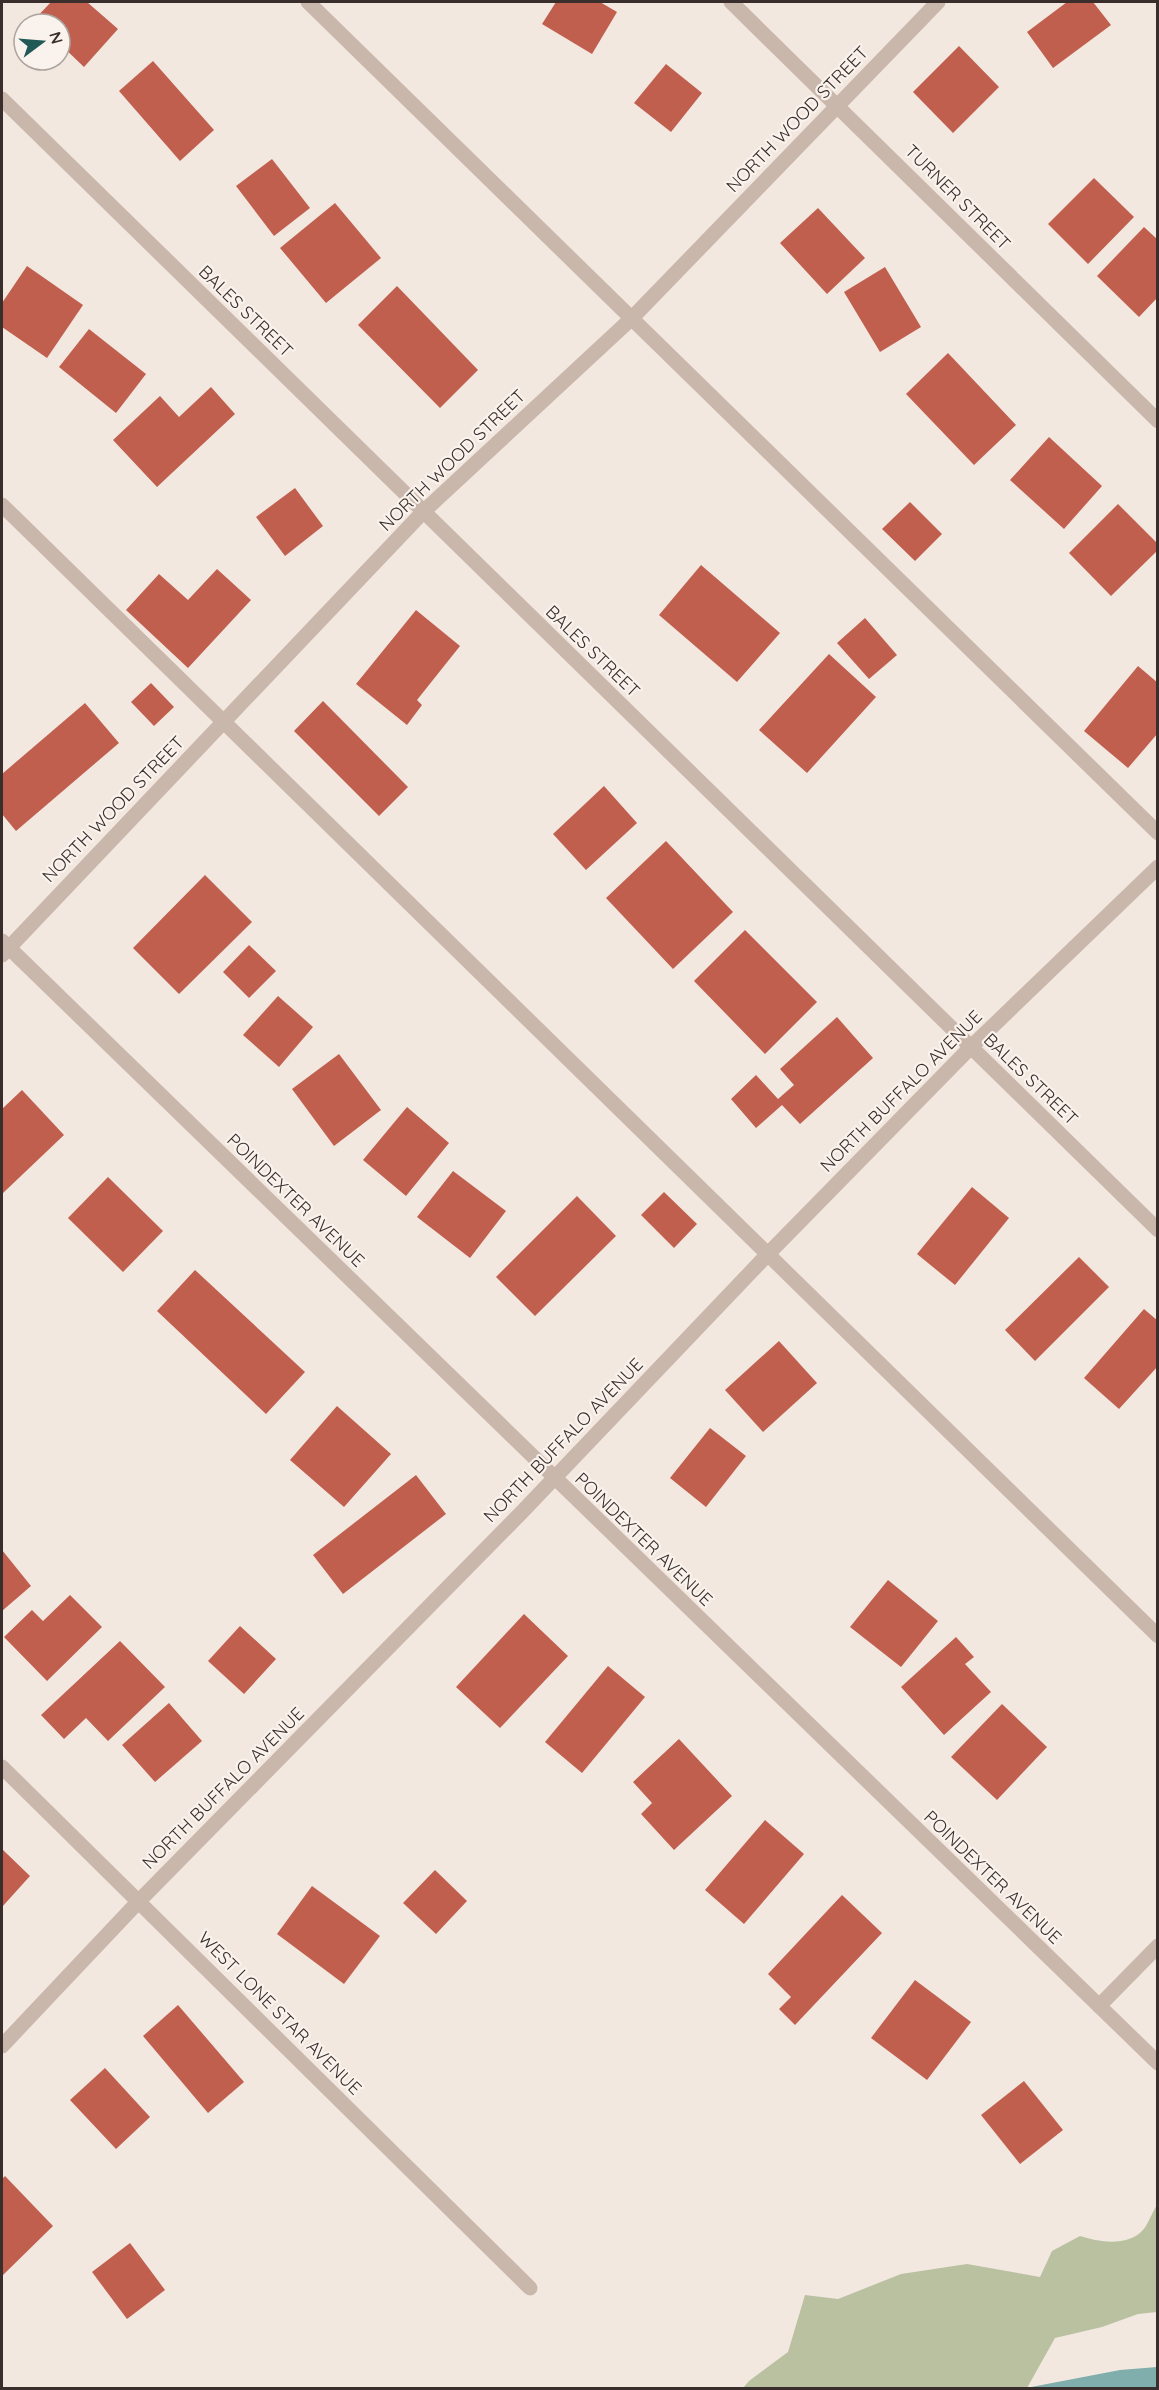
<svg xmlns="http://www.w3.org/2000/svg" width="1159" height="2390" viewBox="0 0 1159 2390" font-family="Quicksand,sans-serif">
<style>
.green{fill:#b9c1a0}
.water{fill:#80aeac}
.building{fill:#c15f4f}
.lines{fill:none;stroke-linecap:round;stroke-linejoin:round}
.service{stroke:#cab7ac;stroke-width:15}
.minor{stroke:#cab7ac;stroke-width:15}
.labels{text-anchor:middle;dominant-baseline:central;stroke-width:4.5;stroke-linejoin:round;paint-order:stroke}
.street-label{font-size:18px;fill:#392e2b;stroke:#faf2ec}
</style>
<rect width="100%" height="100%" fill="#f2e8e0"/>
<path class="green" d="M1157 2205V2312L1138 2314 1102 2327 1055 2338 1027 2388H743L749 2381 788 2352 805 2295 838 2299 901 2274 967 2264 1040 2277 1052 2251 1080 2236C1098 2242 1128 2247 1143 2230 1149 2223 1152 2212 1157 2205Z"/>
<path class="water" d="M1157 2367V2388H1026L1120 2370Z"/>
<g class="building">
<path d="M51 2H87L118 29 84 67 60 44V24H38L34 20Z"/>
<path d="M556 2H600L617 12 592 54 542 24Z"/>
<path d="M1067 2H1093L1111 25 1053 68 1027 32Z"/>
<path d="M959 46 999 87 953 133 913 92Z"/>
<path d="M153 61 214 130 180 161 119 91Z"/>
<path d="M666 64 702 93 671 132 634 103Z"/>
<path d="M272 159 310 208 274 236 236 186Z"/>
<path d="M1094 178 1134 217 1088 264 1048 224Z"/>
<path d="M335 203 381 258 326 303 280 248Z"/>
<path d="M818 208 865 258 827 294 780 243Z"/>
<path d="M1144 227 1158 240V297L1139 317 1097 276Z"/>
<path d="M27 266 83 305 47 358 2 327V303Z"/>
<path d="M885 267 921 327 880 352 844 292Z"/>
<path d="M397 286 478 370 440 408 358 325Z"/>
<path d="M89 329 146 374 116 413 59 367Z"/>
<path d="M948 353 1016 425 974 465 906 394Z"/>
<path d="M211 387 235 414 157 487 113 440 160 396 179 417Z"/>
<path d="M1049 437 1102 486 1064 529 1010 480Z"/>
<path d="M295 488 323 526 285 556 256 517Z"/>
<path d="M910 502 942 534 915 561 882 529Z"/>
<path d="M1118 504 1158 544V550L1111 596 1069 553Z"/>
<path d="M701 565 780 633 737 682 659 615Z"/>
<path d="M217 569 251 600 188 668 126 610 159 574 188 600Z"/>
<path d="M416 610 460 646 417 700 422 705 407 725 356 684Z"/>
<path d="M865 618 897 655 869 679 837 643Z"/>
<path d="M829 654 876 697 807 773 759 730Z"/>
<path d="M1138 666 1158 683V733L1128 768 1084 731Z"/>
<path d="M151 683 174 707 154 726 131 702Z"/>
<path d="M323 701 408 787 379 816 294 731Z"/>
<path d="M85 703 119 743 16 831 2 814V774Z"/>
<path d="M604 786 637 823 586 870 553 834Z"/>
<path d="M666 841 733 912 673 969 606 898Z"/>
<path d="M205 875 252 922 179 994 133 948Z"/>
<path d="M745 930 817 1002 765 1054 694 981Z"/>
<path d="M249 945 276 971 249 998 223 972Z"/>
<path d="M278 996 313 1027 279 1067 243 1035Z"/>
<path d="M837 1017 873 1058 800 1124 782 1105 756 1128 731 1099 756 1075 778 1099 794 1085 780 1069Z"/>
<path d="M339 1054 381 1110 334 1146 292 1089Z"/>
<path d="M22 1090 64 1135 2 1194V1109Z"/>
<path d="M407 1107 449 1143 406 1196 363 1160Z"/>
<path d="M453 1171 506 1211 470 1258 417 1217Z"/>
<path d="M108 1177 163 1231 123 1272 68 1218Z"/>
<path d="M972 1187 1009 1218 955 1285 917 1254Z"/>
<path d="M664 1192 697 1224 674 1248 641 1215Z"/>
<path d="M577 1196 616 1236 535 1316 496 1277Z"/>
<path d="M1079 1257 1109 1287 1035 1361 1005 1330Z"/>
<path d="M195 1270 305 1372 266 1414 157 1311Z"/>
<path d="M1144 1309 1158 1321V1366L1119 1409 1084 1378Z"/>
<path d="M779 1341 817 1383 763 1432 725 1390Z"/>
<path d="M337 1406 391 1454 344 1507 290 1460Z"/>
<path d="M710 1428 746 1456 706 1507 670 1478Z"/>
<path d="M416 1475 446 1514 343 1594 313 1555Z"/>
<path d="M2 1550 31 1586 2 1611Z"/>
<path d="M888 1580 938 1621 901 1667 850 1627Z"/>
<path d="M70 1595 102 1627 47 1681 4 1637 32 1610 43 1621Z"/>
<path d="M524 1614 568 1656 500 1728 456 1687Z"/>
<path d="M240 1626 276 1659 244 1694 208 1661Z"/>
<path d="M956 1637 974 1657 965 1664 991 1692 944 1735 901 1687Z"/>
<path d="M120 1641 165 1687 108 1741 86 1718 64 1739 41 1715Z"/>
<path d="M608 1666 645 1697 582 1773 545 1742Z"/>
<path d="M169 1703 202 1741 155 1782 122 1745Z"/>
<path d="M1002 1704 1047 1747 997 1800 951 1757Z"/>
<path d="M679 1739 732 1796 674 1850 641 1814 652 1803 633 1782Z"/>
<path d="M765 1820 804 1854 744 1924 705 1890Z"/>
<path d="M2 1849 30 1876 2 1907Z"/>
<path d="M435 1870 467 1901 436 1934 403 1903Z"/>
<path d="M312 1886 380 1936 344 1984 277 1934Z"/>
<path d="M842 1895 882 1933 795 2025 779 2009 791 1997 768 1974Z"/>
<path d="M915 1980 971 2022 927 2080 871 2038Z"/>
<path d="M178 2005 244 2082 208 2113 143 2036Z"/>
<path d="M105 2068 150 2117 116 2149 70 2100Z"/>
<path d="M1024 2081 1063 2130 1020 2164 981 2115Z"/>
<path d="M5 2176 53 2226 2 2276V2179Z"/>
<path d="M130 2243 165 2290 127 2319 92 2272Z"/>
</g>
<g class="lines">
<g class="service">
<path d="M308 2 1158 833"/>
<path d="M2 505 1158 1636"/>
</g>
<g class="minor">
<path d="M731 2 1158 421"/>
<path d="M2 99 1158 1230"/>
<path d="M2 941 1158 2063"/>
<path d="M2 955 423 512 631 319 938 2"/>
<path d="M2 1767 530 2288"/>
<path d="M1099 2006 1158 1946"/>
<path d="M2 2046 139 1901 521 1513 768 1254 971 1047 1158 867"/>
</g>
</g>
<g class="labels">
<g class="street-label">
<text transform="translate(797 119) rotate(-46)">NORTH WOOD STREET</text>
<text transform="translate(958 197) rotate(45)">TURNER STREET</text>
<text transform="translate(246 311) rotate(44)">BALES STREET</text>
<text transform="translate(452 460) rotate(-44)">NORTH WOOD STREET</text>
<text transform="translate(593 651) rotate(44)">BALES STREET</text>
<text transform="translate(113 809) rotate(-46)">NORTH WOOD STREET</text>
<text transform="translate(1031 1079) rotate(44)">BALES STREET</text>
<text transform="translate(901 1091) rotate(-45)">NORTH BUFFALO AVENUE</text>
<text transform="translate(296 1200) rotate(44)">POINDEXTER AVENUE</text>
<text transform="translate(563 1440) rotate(-46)">NORTH BUFFALO AVENUE</text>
<text transform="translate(644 1539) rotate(44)">POINDEXTER AVENUE</text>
<text transform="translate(223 1788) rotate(-45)">NORTH BUFFALO AVENUE</text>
<text transform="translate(993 1877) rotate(44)">POINDEXTER AVENUE</text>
<text transform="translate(280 2013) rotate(45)">WEST LONE STAR AVENUE</text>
</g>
</g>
<rect width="1159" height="2390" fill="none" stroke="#392e2b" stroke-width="6"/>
<g transform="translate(42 42) rotate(74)"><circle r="28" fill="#faf2ec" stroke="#ada49f" stroke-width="1.5"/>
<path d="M0-4.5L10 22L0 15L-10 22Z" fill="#215957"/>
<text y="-9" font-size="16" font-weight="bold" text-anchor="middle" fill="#392e2b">N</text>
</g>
</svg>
